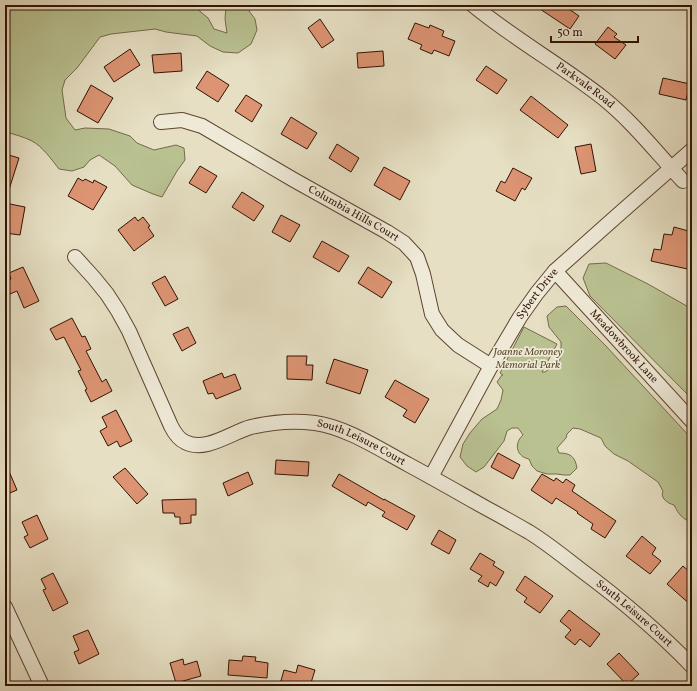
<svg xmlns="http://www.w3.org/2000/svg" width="697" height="691" viewBox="0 0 697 691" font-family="Vollkorn,serif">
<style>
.green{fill:#b9c191;stroke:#756a4a}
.building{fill:#dc9473;stroke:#311202}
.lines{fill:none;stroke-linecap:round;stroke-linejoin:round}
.street-casing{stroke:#5e4532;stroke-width:16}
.street{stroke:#efead8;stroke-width:14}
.labels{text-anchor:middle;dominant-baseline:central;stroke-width:3.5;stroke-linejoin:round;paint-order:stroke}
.street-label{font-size:11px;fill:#311202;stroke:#efead8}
.park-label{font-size:11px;font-style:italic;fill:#614f34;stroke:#efead8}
</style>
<rect width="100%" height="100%" fill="#e6dfc3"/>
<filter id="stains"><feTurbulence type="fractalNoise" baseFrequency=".005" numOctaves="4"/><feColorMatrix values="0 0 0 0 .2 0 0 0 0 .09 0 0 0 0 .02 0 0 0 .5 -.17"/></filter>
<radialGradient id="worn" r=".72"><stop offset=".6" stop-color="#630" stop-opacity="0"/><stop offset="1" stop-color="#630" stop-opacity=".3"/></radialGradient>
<g class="green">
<path d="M5 5H179L196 8 208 18 214 29 227 33 225 19 226 7 224 5H250L249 11 255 19 257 30 251 44 238 53 223 52 210 46 197 36 166 32 155 29 111 34 100 37 77 68 65 80 62 90 66 118 75 130 85 128 109 129 130 136 137 143 154 150 176 145 184 148 185 160 177 171 162 197 153 194 132 185 115 166 99 155 90 160 84 167 72 171 59 169C52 160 42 146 32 141 24 137 14 134 5 132Z"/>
<path d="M606 263 648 284 692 309V399L590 296 583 278 589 264Z"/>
<path d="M566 306 605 345 692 439V523C682 518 679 515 674 505 667 503 660 498 663 491L658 482 628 461 614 454 605 446 601 438 580 429 573 428 567 434 566 438 557 448 559 453C571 453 575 457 577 468L570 475H564L557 474H547L537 471 532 466 529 459C517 457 513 444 523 435L521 432 518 428H512L507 431 504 441 484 467 476 472 467 466 460 457 463 444 470 433 482 419 497 409 501 400 503 390 497 382 502 375H503L500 373 524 327 557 344 542 372H545L559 362 561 355V342L549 327 547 316 557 307Z"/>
</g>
<g class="building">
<path d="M534 5H563L579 16 570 29Z"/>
<path d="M320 19 334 40 322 48 308 28Z"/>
<path d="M415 23 429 28 430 25 444 31 442 36 455 41 449 56 434 50 432 54 420 49 422 45 408 39Z"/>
<path d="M608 27 617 34 614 37 626 45 615 59 595 44Z"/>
<path d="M130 49 140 65 114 82 104 67Z"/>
<path d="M383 51 384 66 358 68 357 53Z"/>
<path d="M181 53 182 71 154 73 152 55Z"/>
<path d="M486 66 507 80 497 94 476 80Z"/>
<path d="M207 71 229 85 218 102 196 88Z"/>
<path d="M663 78 690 84 686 100 659 94Z"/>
<path d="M91 85 113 98 98 123 77 111Z"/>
<path d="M246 95 262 105 252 122 235 111Z"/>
<path d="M531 96 568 125 558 138 520 110Z"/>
<path d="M291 117 317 133 307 149 281 134Z"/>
<path d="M337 144 359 158 351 172 329 158Z"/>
<path d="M591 144 596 171 581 174 575 147Z"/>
<path d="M5 154 19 158 7 196 5 195Z"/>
<path d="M200 166 217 176 206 193 189 183Z"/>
<path d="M384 167 410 181 400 200 374 185Z"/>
<path d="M513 168 532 178 525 190 522 188 515 201 496 191 501 181 505 183Z"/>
<path d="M78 178 83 181 85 179 93 183 94 180 107 187 93 210 68 196Z"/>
<path d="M242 192 264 206 254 221 232 207Z"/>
<path d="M5 203 25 207 20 235 5 233Z"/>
<path d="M281 215 300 225 290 242 272 232Z"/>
<path d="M135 217 138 221 143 217 150 226 148 227 154 236 134 251 118 230Z"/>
<path d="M674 227 692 232V245L689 257H692V270L651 261 654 249 661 250 664 234 672 235Z"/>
<path d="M322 241 349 256 339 272 313 257Z"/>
<path d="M23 267 39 301 24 308 17 291 10 294 5 283V282L11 279 9 273Z"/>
<path d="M368 267 392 282 382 298 358 283Z"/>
<path d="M165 276 178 299 165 306 152 283Z"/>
<path d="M72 318 82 337 85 336 91 349 86 351 102 382 106 379 112 391 91 402 85 390 87 389 78 371 81 370 64 337 56 340 50 329Z"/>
<path d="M188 327 196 343 182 351 173 334Z"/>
<path d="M287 356H307L306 365H313L312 380 287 379Z"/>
<path d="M334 359 368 370 360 394 326 383Z"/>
<path d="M222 373 224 378 235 374 241 389 216 399 213 393 208 394 203 381Z"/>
<path d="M395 380 429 399 415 423 403 416 407 410 385 397Z"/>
<path d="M116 410 132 441 120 447 117 441 108 446 100 431 107 427 102 417Z"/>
<path d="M498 453 520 465 513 479 491 467Z"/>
<path d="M276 460 309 462 308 476 275 474Z"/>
<path d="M5 462 17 490 5 495Z"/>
<path d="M125 468 148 494 137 504 113 477Z"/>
<path d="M248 472 253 484 228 496 223 483Z"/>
<path d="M339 474 384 500V499L415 516 407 530 382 516 385 512 368 502 366 506 332 486Z"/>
<path d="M542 474 554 481 556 478 563 483 566 479 575 485 572 491 616 521 605 538 591 529 593 524 577 513 578 512 556 498 552 504 531 490Z"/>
<path d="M196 499V515H191V523L180 524V517H175L174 513H163L162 500Z"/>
<path d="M37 515 48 539 30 548 24 537 28 535 22 522Z"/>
<path d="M439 530 456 540 449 554 431 544Z"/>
<path d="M642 536 656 548 652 554 661 561 650 574 626 556Z"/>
<path d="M480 553 495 562 493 565 504 572 496 586 490 582 488 587 478 581 482 576 470 569Z"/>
<path d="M683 566 692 574V606L667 584Z"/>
<path d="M53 573 68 603 53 611 43 590 46 589 41 579Z"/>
<path d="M525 576 553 596 540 613 524 602 527 598 516 590Z"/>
<path d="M569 610 600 634 590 647 580 639 575 645 565 637 571 630 560 621Z"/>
<path d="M88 630 99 654 79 664 74 652 79 650 73 636Z"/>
<path d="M619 653 639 674 627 685 607 664Z"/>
<path d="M243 656 256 657 255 661 268 663 267 678 228 675 229 660 242 661Z"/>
<path d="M183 659 184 665 197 661 201 676 176 683 170 663Z"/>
<path d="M298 665 315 670 310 686H287L280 684 284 670 296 673Z"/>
</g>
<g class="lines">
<g class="street-casing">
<g id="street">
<path id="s1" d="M473 5C514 39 561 65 603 98 633 122 657 153 683 181"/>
<path id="s2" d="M161 122 182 120 202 126 294 180 387 232 404 243 417 257 423 274 432 314 442 330 458 345 491 366"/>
<path id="s3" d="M75 257 94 278 107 294 118 311 129 331 171 426C174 432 178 439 185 442 205 453 232 432 251 427 272 422 293 420 315 423 346 427 381 450 409 465 435 479 461 494 486 508 501 516 515 524 529 532 547 543 564 557 581 570 620 599 658 631 692 666"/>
<path id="s4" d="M555 271 692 421"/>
<path id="s5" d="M431 477 491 366 520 317 537 293 555 271 619 214 692 150"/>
<path d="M5 607 42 686"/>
</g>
</g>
<use href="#street" class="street"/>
</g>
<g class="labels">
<g class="street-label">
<text stroke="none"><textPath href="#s1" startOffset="138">Parkvale Road</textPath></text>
<text stroke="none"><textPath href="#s2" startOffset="217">Columbia Hills Court</textPath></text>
<text stroke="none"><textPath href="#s5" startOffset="212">Sybert Drive</textPath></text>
<text stroke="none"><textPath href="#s4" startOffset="102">Meadowbrook Lane</textPath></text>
<text stroke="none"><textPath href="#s3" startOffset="402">South Leisure Court</textPath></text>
<text stroke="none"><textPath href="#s3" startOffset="726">South Leisure Court</textPath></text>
</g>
<g class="park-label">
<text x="528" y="352">Joanne Moroney<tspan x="528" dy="13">Memorial Park</tspan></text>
</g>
</g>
<rect width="697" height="691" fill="none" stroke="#e6dfc3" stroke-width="20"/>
<rect x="6" y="6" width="685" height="679" fill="none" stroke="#311202" stroke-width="2"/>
<rect x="10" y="10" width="677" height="671" fill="none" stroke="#311202"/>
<path d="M551 36v6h87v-6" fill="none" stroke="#311202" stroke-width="2"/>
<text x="557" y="36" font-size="12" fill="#311202" stroke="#efead8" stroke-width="3" paint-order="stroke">50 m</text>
<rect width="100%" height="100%" filter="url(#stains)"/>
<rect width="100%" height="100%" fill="url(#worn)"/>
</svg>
